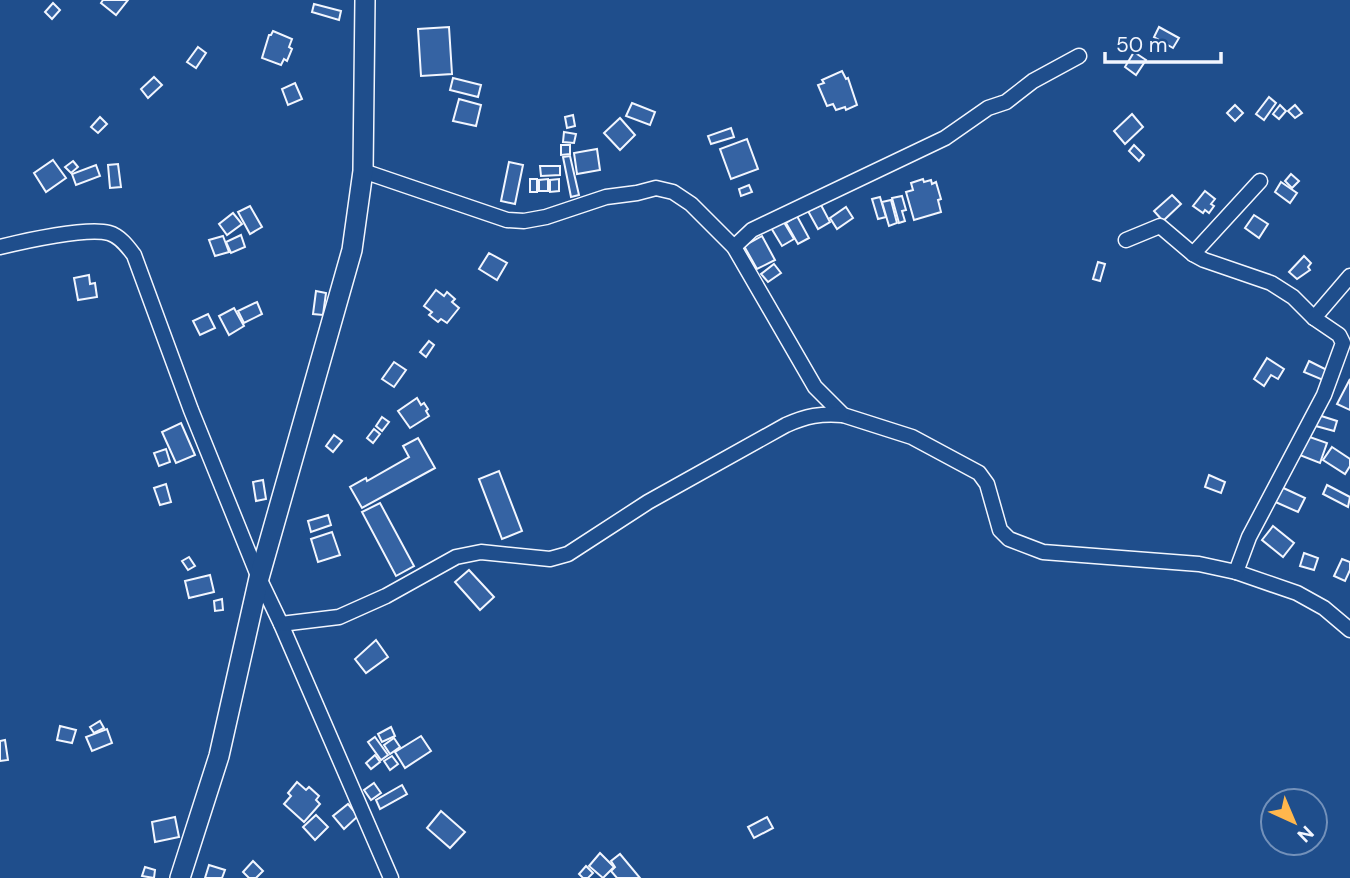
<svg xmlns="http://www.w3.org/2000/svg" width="1350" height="878" viewBox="0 0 1350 878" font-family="'DM Sans',sans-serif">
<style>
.building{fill:#3563a3;stroke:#f2f6ff;stroke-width:2}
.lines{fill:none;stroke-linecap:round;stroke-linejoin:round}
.street-casing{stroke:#f2f6ff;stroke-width:17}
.secondary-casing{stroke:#f2f6ff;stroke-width:22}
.street{stroke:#1f4e8c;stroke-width:14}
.secondary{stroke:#1f4e8c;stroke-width:19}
</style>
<rect width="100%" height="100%" fill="#1f4e8c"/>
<g class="building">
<path d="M103 0H128L116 15 101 3Z"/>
<path d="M53 3 60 10 52 19 45 12Z"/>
<path d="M314 4 341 11 339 20 312 12Z"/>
<path d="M449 27 452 74 421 76 418 29Z"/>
<path d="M1159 27 1179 38 1173 48 1154 37Z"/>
<path d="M273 31 292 39 289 47 292 49 287 61 284 59 281 65 262 58 269 35H271Z"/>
<path d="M198 47 206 53 196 68 187 62Z"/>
<path d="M1134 52 1146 60 1136 75 1125 67Z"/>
<path d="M842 71 846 79 848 78 857 105 846 110 845 107 836 110 833 104 827 106 818 85 824 83 822 80Z"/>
<path d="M154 77 162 85 148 98 141 89Z"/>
<path d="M453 78 481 85 478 97 450 90Z"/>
<path d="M295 83 302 99 288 105 282 89Z"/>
<path d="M1269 97 1276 103 1264 120 1256 114Z"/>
<path d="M459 99 481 105 476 126 453 121Z"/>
<path d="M632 103 655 112 650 125 626 116Z"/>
<path d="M1235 105 1243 113 1235 121 1227 113Z"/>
<path d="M1280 105 1286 111 1279 119 1273 114Z"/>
<path d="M1295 105 1302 113 1295 118 1288 111Z"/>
<path d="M1132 114 1143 127 1125 144 1114 131Z"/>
<path d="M573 115 575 126 567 128 565 117Z"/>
<path d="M100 117 107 124 98 133 91 127Z"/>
<path d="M620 118 635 135 620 150 604 133Z"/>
<path d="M731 128 734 137 711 144 708 136Z"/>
<path d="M564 132 576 134 574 143 563 142Z"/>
<path d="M747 139 758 169 731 179 720 149Z"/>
<path d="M561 145H570V154L561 155Z"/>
<path d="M1134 145 1144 155 1139 161 1129 151Z"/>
<path d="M597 149 600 170 577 174 574 153Z"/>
<path d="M570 156 579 195 571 197 563 157Z"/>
<path d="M53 160 66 178 46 192 34 173Z"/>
<path d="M73 161 78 167 71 173 65 167Z"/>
<path d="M509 162 523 165 515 204 501 201Z"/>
<path d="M118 164 121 187 110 188 108 165Z"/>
<path d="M96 165 100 176 76 185 72 174Z"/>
<path d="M540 166H560V175L541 176Z"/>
<path d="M1291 174 1299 181 1292 188 1285 181Z"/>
<rect x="530" y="179" width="7" height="13"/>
<path d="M548 179V191H539V180Z"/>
<path d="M559 179V191L550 192V180Z"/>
<path d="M923 179 924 182 931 180 932 184 936 182 941 199 938 200 941 212 914 220 906 192 913 190 911 183Z"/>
<path d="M1281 182 1297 193 1290 203 1275 192Z"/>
<path d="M749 185 752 192 741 196 739 189Z"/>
<path d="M1205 191 1215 199 1211 204 1214 206 1209 213 1205 210 1203 213 1193 206Z"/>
<path d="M1172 195 1181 204 1163 221 1154 211Z"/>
<path d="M902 196 906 210 902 211 905 221 899 223 892 198Z"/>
<path d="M880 197 886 217 878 219 872 199Z"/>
<path d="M891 200 897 223 889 226 882 202Z"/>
<path d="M821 205 830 222 818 229 808 211Z"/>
<path d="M250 206 262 227 250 234 238 212Z"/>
<path d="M846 207 853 218 837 229 830 218Z"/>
<path d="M233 213 242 224 227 235 219 224Z"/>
<path d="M1254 215 1268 224 1259 238 1245 228Z"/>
<path d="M797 216 809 238 798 244 786 223Z"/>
<path d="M782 219 794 239 782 246 770 226Z"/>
<path d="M241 235 245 247 231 253 226 242Z"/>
<path d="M223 236 229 252 215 256 209 240Z"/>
<path d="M762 236 775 260 757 269 744 246Z"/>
<path d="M489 253 507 263 497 280 479 269Z"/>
<path d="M1304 256 1311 263 1308 267 1310 270 1297 279 1289 272Z"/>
<path d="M1098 262 1105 264 1100 281 1093 279Z"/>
<path d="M774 264 781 273 768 282 761 274Z"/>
<path d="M89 275 90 284 95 283 97 297 78 300 74 278Z"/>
<path d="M436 290 444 296 447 292 455 299 452 302 459 308 447 323 441 319 438 322 429 315 432 312 424 306Z"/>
<path d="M316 291 326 293 323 315 313 314Z"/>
<path d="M257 302 262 314 244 323 238 311Z"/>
<path d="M234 308 244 326 229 335 219 316Z"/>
<path d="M208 314 215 328 200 335 193 321Z"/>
<path d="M429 341 434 345 426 357 420 352Z"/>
<path d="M1267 358 1284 369 1278 379 1271 375 1264 386 1254 379Z"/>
<path d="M1309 361 1327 370 1323 380 1304 372Z"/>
<path d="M394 362 406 370 394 387 382 379Z"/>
<path d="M1350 379V410L1337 404Z"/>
<path d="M417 398 421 405 424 403 428 409 426 411 429 416 410 428 398 411Z"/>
<path d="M1315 414 1337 421 1334 431 1312 425Z"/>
<path d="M382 417 389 422 382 431 376 426Z"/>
<path d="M181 423 195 455 176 463 162 432Z"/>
<path d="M374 429 380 434 373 443 367 438Z"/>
<path d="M334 435 342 441 333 452 326 446Z"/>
<path d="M1304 435 1327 443 1320 463 1297 454Z"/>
<path d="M418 438 435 468 362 508 350 487 366 478 367 481 409 457 403 446Z"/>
<path d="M1332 447 1350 459V466L1345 474 1323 460Z"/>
<path d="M166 449 170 462 159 466 154 453Z"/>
<path d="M499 471 522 531 502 539 479 479Z"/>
<path d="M1209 475 1225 482 1221 493 1205 487Z"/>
<path d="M263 480 266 499 256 501 253 482Z"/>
<path d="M166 484 171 502 160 505 154 488Z"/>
<path d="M1277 485 1305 498 1298 512 1271 500Z"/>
<path d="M1327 485 1350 497 1348 507 1323 494Z"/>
<path d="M380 503 414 566 396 576 362 512Z"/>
<path d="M328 515 331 525 311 532 308 521Z"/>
<path d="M1273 526 1294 543 1283 557 1262 540Z"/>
<path d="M332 532 340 555 318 562 311 539Z"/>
<path d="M1304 553 1318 558 1314 570 1300 566Z"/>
<path d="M189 557 195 566 188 570 182 561Z"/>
<path d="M1342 559 1350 562V570L1345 581 1334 576Z"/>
<path d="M469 570 494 597 480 610 455 582Z"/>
<path d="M210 575 214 592 189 598 185 581Z"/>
<path d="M222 599 223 610 215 611 214 601Z"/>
<path d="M376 640 388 657 366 673 355 659Z"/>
<path d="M100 721 104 728 94 733 90 727Z"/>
<path d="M60 726 76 730 72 743 57 740Z"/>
<path d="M391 727 395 736 382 742 378 734Z"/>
<path d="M107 729 112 743 92 751 86 737Z"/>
<path d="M421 736 431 751 405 768 395 752Z"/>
<path d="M375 737 388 755 381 760 368 742Z"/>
<path d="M394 738 400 747 390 754 384 745Z"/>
<path d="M5 740 8 760 0 761V741Z"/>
<path d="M375 755 380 762 371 769 366 763Z"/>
<path d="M392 756 398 764 390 770 384 761Z"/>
<path d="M297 782 306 790 309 787 319 796 316 800 320 804 304 822 284 804 291 796 288 793Z"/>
<path d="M374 783 381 793 371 800 364 790Z"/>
<path d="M402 785 407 794 380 809 376 800Z"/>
<path d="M348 804 358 816 344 829 333 816Z"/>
<path d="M441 811 465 832 450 848 427 828Z"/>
<path d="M316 815 328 827 315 840 303 827Z"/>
<path d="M175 817 179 837 155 842 152 822Z"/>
<path d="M767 817 773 828 754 838 748 827Z"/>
<path d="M600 853 614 867 603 878 589 866Z"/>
<path d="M620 854 640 878H617L611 871 615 867 611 861Z"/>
<path d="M253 861 263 871 256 878H249L243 872Z"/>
<path d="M209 865 225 870 222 878H205Z"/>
<path d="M586 866 593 873 588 878H583L579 874Z"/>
<path d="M145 867 155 870 154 878 142 876Z"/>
</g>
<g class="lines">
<g class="street-casing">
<g id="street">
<path d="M363 171 507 220 524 221 546 217 606 197 637 193 656 188 673 192 691 204 734 247 815 387 843 415 912 437 979 473 987 484 1000 530 1009 539 1043 552 1199 564 1236 572 1297 593 1324 608 1350 630"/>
<path d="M1126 240 1160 226 1193 254 1204 260 1271 283 1293 297 1314 318 1339 335 1343 343 1324 395 1249 537 1236 572"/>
<path d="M0 247C24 241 87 227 109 233 120 236 128 247 134 255L191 410 259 578 281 624 391 878"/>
<path d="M734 247 752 230 945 138 988 108 1006 102 1033 81 1079 56"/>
<path d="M1193 254 1260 181"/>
<path d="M1314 318 1350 276"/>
<path d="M281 624 339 617 386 596 456 557 481 552 550 559 568 554 648 502 786 425C806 416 821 413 843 415"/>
</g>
</g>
<g class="secondary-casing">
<path id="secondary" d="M180 878 219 756 259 578 352 250 363 171 365 0"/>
</g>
<use href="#street" class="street"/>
<use href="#secondary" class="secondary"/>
</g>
<g transform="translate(1294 822) rotate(136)"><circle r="33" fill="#1f4e8c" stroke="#7391ba" stroke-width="2"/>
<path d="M0-5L12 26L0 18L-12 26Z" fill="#ffb74d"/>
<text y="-10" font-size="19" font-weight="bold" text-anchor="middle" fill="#f2f6ff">N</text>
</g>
<path d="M1105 52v10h116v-10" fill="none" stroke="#f2f6ff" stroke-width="3.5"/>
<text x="1116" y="52" font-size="21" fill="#f2f6ff" stroke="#1f4e8c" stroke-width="5" paint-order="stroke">50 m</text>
</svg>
